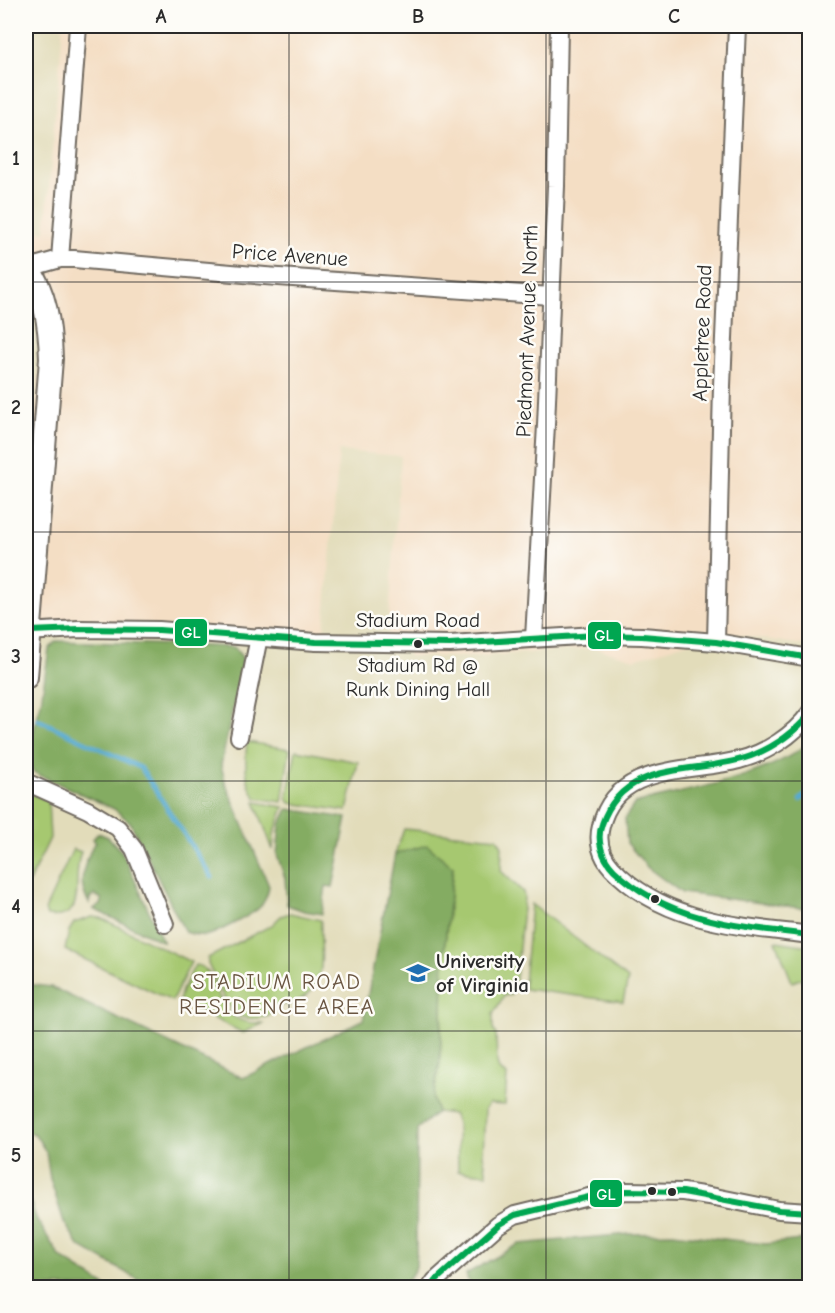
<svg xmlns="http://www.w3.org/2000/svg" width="835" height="1313" viewBox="0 0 835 1313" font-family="'Comic Neue',sans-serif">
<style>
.built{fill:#e2dcba}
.green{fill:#a6c870;stroke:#687a4e;stroke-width:1.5}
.forest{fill:#84ac62;stroke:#586c46;stroke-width:1.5}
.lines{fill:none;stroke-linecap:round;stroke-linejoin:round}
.stream{stroke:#55aad1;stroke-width:4.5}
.minor-casing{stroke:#716a61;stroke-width:20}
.secondary-casing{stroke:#716a61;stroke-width:26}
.minor{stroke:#fff;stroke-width:16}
.secondary{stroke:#fff;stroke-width:22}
.bus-1-casing{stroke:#fdfcf7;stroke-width:10}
.bus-1{stroke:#00a651;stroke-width:6}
.grid{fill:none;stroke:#2b2b2b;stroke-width:1.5;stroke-opacity:0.55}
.bus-dot{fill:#2b2b2b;stroke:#fdfcf7;stroke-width:2}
.labels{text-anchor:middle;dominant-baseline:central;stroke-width:5;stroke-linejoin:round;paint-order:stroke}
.bus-label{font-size:20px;fill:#2b2b2b;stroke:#fdfcf7}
.street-label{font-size:21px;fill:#2b2b2b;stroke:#fdfcf7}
.poi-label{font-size:21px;font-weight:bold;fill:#2b2b2b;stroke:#fdfcf7;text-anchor:start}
.neighbourhood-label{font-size:22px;letter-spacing:1.5px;fill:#6a5642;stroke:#fdfcf7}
.line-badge{stroke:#fdfcf7;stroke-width:2}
.badge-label{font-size:16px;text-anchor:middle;font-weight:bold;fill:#fff}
.neatline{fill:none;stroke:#2b2b2b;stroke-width:2}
.grid-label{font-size:20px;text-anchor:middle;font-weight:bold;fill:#2b2b2b}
</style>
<rect width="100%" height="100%" fill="#fdfcf7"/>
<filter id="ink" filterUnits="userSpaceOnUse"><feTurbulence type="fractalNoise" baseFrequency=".0167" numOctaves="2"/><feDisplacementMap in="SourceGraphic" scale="12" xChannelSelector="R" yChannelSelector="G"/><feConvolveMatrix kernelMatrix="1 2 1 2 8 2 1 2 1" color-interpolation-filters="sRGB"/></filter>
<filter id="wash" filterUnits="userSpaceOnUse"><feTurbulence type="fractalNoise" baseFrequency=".008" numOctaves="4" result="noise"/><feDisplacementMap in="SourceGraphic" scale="24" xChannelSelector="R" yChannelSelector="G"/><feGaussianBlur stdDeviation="1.35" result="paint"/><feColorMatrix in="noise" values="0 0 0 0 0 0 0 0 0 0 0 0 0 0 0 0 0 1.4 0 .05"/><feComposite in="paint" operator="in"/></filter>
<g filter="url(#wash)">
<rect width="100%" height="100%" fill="#f4dec4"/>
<g class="built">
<path d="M26 26H63L45 232 26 230Z"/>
<path d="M26 278 43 330 33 436H26Z"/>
<path d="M339 451 401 456 387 643 409 644 408 656 464 657 595 648 635 659 721 632 809 646V1287H26V633L323 643Z"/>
</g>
<g class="green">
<path d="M247 742 290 749 282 802 256 798C244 781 245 762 247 742Z"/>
<path d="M296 750 358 762 347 811 290 803 287 798Z"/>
<path d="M26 794H32L48 800 50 838 29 882 26 867Z"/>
<path d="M255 802 284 807 274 834 273 850Z"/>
<path d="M404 829 497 838 502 846 501 871 523 892 524 897 515 989 511 994 504 996 493 1014V1029L496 1034 497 1063 499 1070 507 1075 505 1105 489 1104 485 1109 483 1155 487 1174 458 1171 457 1123 453 1114 437 1112 433 1098 440 1062 444 953 453 867 395 854Z"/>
<path d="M73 849 81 852C70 879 91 921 47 916L45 910Z"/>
<path d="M531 904 628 979 623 1002 525 989 524 984Z"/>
<path d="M290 913 321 920C319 952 332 986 295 1002 289 1005 282 1004 276 1006L269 1016C260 1018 251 1020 241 1017 228 1013 214 976 208 964V958L272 925 281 916Z"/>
<path d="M92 917 101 918 191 962 172 1001 65 950 69 931 74 923Z"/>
<path d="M776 941 809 946V976L792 982Z"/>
<path d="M195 965C225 968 206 1028 264 1023L243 1033 179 1001 182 990Z"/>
</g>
<g class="forest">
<path d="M56 641 234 647 242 657 243 661 221 765 225 782 269 886C268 894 265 902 259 908 253 914 217 933 208 935 200 937 193 934 185 932L130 822 114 809 33 772 28 760 29 749 41 702 49 649Z"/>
<path d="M809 742V909L682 893 648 868 627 843 625 818 635 803C686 790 771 777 809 742Z"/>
<path d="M288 809 347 818 333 887 326 886 322 914 304 911 287 905 285 878 277 855 280 825Z"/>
<path d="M98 833 108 837 122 852 163 942 93 909 101 905 102 899 95 895 90 898 89 903C76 883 84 865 93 845L96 843 93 839Z"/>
<path d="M427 845 453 867 444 953 440 1062 433 1098 437 1112 417 1129 416 1267 404 1287H151L79 1246 64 1222 50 1179 46 1152 35 1134 26 1132V984L51 987 243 1078 363 1020 395 854Z"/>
<path d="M28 1196 37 1220 60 1257 107 1287H26V1197Z"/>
<path d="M673 1233 766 1244 809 1239V1287L471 1288 466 1274 519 1244 630 1234Z"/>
</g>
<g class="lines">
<g class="stream">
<path d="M37 719 141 768 212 877"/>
<path d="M800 800 810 791"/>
</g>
</g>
</g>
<g filter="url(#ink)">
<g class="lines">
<g class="minor-casing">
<g id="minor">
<path d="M60 259 78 26"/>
<path d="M28 268 60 259H74L265 276 551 296"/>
<path d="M26 632 79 629 159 630 316 642 450 644 596 635 642 636 716 642 810 658"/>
<path d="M534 638 546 425 556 186 559 26"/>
<path d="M716 642 722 386 737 26"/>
<path d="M810 713C793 736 766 753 739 760 691 773 616 762 601 826 597 841 601 856 612 868 664 923 739 926 810 935"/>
<path d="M239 737 259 637"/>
<path d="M26 782 88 810 118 828 134 849 165 924"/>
<path d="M430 1288 435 1281 498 1225 515 1215 597 1195 627 1191 683 1192 715 1197 779 1210 810 1212"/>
</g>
</g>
<g class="secondary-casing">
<path id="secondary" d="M26 265C46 292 50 326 51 359L26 677"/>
</g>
<use href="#minor" class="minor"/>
<use href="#secondary" class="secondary"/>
<g class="bus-1-casing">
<g id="bus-1">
<path d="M26 677 30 631 79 629 159 630 316 642 450 644 596 635 642 636 716 642 810 658"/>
<path d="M810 714C794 733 774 747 751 756 698 776 625 757 602 824 596 840 602 858 614 870 667 921 740 927 810 935"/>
<path d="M430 1288 435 1281 498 1225 515 1215 597 1195 627 1191 683 1192 779 1210 810 1212"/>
</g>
</g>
<use href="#bus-1" class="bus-1"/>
</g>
</g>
<path class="grid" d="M289 26V1288M546 26V1288M26 282H810M26 532H810M26 781H810M26 1031H810"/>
<defs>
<g id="university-bare" transform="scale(1.8)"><path d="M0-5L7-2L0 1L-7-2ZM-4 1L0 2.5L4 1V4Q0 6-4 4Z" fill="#1f6fb2" stroke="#fdfcf7" stroke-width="2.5" paint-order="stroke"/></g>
</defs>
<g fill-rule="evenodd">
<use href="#university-bare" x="418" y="973"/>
</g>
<g class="bus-dot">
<circle cx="418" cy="644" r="5"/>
<circle cx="655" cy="899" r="5"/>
<circle cx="652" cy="1191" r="5"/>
<circle cx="672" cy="1192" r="5"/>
</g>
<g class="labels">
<g class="bus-label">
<text x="418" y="665">Stadium Rd @<tspan x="418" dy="24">Runk Dining Hall</tspan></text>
</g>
<g class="street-label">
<text transform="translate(290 255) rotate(4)">Price Avenue</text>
<text transform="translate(527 331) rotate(-88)">Piedmont Avenue North</text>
<text transform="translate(702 333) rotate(-88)">Appletree Road</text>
<text x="418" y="620">Stadium Road</text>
</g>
<g class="poi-label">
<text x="436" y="961">University<tspan x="436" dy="24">of Virginia</tspan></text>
</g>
<g class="neighbourhood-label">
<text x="277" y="982">STADIUM ROAD<tspan x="277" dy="25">RESIDENCE AREA</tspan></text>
</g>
</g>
<g class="line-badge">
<rect x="174" y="618" width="34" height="29" rx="6" fill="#00a651"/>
<rect x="587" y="621" width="35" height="29" rx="6" fill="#00a651"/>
<rect x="589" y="1179" width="34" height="29" rx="6" fill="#00a651"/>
</g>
<g class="badge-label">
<text x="191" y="638">GL</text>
<text x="604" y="641">GL</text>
<text x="606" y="1200">GL</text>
</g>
<rect width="835" height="1313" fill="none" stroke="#fdfcf7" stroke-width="66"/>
<rect x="33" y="33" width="769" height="1247" class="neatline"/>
<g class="grid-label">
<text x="161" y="23">A</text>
<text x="418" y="23">B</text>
<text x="674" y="23">C</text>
<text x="16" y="165">1</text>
<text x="16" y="414">2</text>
<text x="16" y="663">3</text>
<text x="16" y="913">4</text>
<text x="16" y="1162">5</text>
</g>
</svg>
